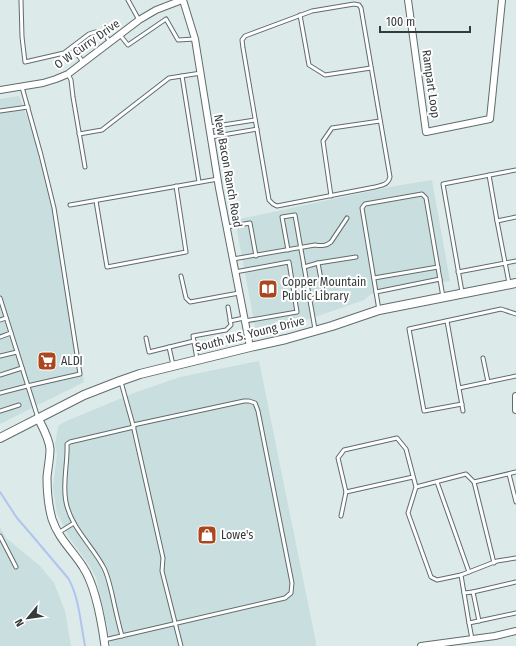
<svg xmlns="http://www.w3.org/2000/svg" width="516" height="646" viewBox="0 0 516 646" font-family="'Fira Sans Condensed',sans-serif">
<style>
.built{fill:#c8dedf}
.lines{fill:none;stroke-linecap:round;stroke-linejoin:round}
.stream{stroke:#b0c5ee;stroke-width:2}
.service-casing{stroke:#616c6c;stroke-width:5}
.minor-casing{stroke:#616c6c;stroke-width:8}
.tertiary-casing{stroke:#616c6c;stroke-width:9}
.secondary-casing{stroke:#616c6c;stroke-width:10}
.service{stroke:#fff;stroke-width:3}
.minor{stroke:#fff;stroke-width:6}
.tertiary{stroke:#fff;stroke-width:7}
.secondary{stroke:#fff;stroke-width:8}
.labels{text-anchor:middle;dominant-baseline:central;stroke-width:4;stroke-linejoin:round;paint-order:stroke}
.street-label{font-size:12px;fill:#353a3a;stroke:#fff}
.poi-label{font-size:12px;fill:#353a3a;stroke:#fff;text-anchor:start}
</style>
<rect width="100%" height="100%" fill="#ddeaea"/>
<g class="built">
<path d="M19 96 41 155 54 208 84 382 0 424V99Z"/>
<path d="M432 180 450 281 371 294 364 300 309 319 256 332 235 220 395 186Z"/>
<path d="M259 361 316 643V646H111L108 630 96 577 89 565 69 537 57 513 53 488 57 454 55 445 58 426 64 422 134 393 180 377Z"/>
<path d="M0 527 6 538 40 566 54 583 65 611 71 646H0Z"/>
</g>
<g class="lines">
<path class="stream" d="M0 492 17 518 30 533 68 578C79 596 81 626 85 646"/>
<g class="service-casing">
<g id="service">
<path d="M21 0 22 37 25 62 64 53 89 34 95 32 101 33 106 36 110 42"/>
<path d="M128 0 139 20"/>
<path d="M354 4 359 5 361 8 390 177C388 185 382 185 375 187L277 206 273 204 269 200 243 48 242 40 245 36 312 11Z"/>
<path d="M300 15 309 65 325 75 371 68"/>
<path d="M120 35 128 45 166 19 178 40 195 39"/>
<path d="M72 47 83 62"/>
<path d="M68 74 71 80 73 97 85 167"/>
<path d="M182 76 199 182"/>
<path d="M0 111 28 107"/>
<path d="M210 127 255 120"/>
<path d="M79 134 102 130 107 126 169 78 201 73"/>
<path d="M211 137 257 129"/>
<path d="M489 175 497 221"/>
<path d="M331 196 323 141 332 128 380 121"/>
<path d="M96 201 107 267 186 252 176 186"/>
<path d="M70 205 218 179"/>
<path d="M227 227 250 223 256 256"/>
<path d="M288 250 282 217 295 215 315 329"/>
<path d="M233 259 315 245C322 246 326 246 331 242L347 218"/>
<path d="M304 267 318 263 356 257"/>
<path d="M235 272 289 262 297 312 245 321"/>
<path d="M458 272 516 261"/>
<path d="M181 276 186 298 190 302 239 293"/>
<path d="M374 278 438 267"/>
<path d="M509 283 497 221 516 217"/>
<path d="M376 292 440 279"/>
<path d="M462 292 443 184 516 170"/>
<path d="M0 298 38 418"/>
<path d="M310 299 324 296 318 263"/>
<path d="M379 310 362 208 365 204 422 194 426 198 443 297"/>
<path d="M0 320 6 318"/>
<path d="M230 321 244 318"/>
<path d="M447 321 463 411"/>
<path d="M0 337 11 333"/>
<path d="M146 338 149 352 194 341"/>
<path d="M169 347 173 365"/>
<path d="M0 356 17 352"/>
<path d="M483 358 488 382"/>
<path d="M197 359 193 336 226 330 231 325 228 307"/>
<path d="M0 375 22 368"/>
<path d="M121 382 133 425 163 558 162 571 181 646"/>
<path d="M459 388 516 376"/>
<path d="M0 393 27 386 80 374 54 208 41 155 22 87"/>
<path d="M462 404 424 411 409 329 501 309 516 314"/>
<path d="M0 411 19 405"/>
<path d="M509 474 516 502"/>
<path d="M437 482 469 572"/>
<path d="M416 487 408 513 431 577 437 580 461 575"/>
<path d="M346 492 413 477"/>
<path d="M341 516 346 492 338 458 344 450 397 438 406 449 416 487 466 474 474 482"/>
<path d="M58 533 74 523"/>
<path d="M0 536 16 567"/>
<path d="M494 563 474 482 516 472"/>
<path d="M473 592 516 582"/>
<path d="M464 593 473 592 479 621"/>
<path d="M469 623 461 575 497 561 516 558"/>
<path d="M122 636C118 622 115 608 112 594 110 586 108 576 104 568 92 545 71 528 66 502 62 483 68 463 67 444L70 442 134 427"/>
<path d="M472 639 469 623 516 613"/>
<path d="M104 640 285 598 291 593 292 583 258 411 255 403 249 401H244L133 425"/>
</g>
</g>
<g class="minor-casing">
<g id="minor">
<path d="M183 0 195 39 219 188 250 347"/>
<path d="M408 0 426 132 490 119 502 0"/>
<path d="M0 90 43 83 56 79 68 74 93 55 139 20 156 10 182 0"/>
<path d="M516 396V410"/>
<path d="M421 646 495 636 516 631"/>
</g>
</g>
<g class="tertiary-casing">
<path id="tertiary" d="M38 418C43 428 49 438 50 449 50 458 48 467 47 477 47 490 48 505 52 519 58 538 73 551 83 567 95 585 102 624 105 646"/>
</g>
<g class="secondary-casing">
<path id="secondary" d="M0 438 84 395 120 381 140 374 250 347 286 339 332 326 379 310 516 283"/>
</g>
<use href="#service" class="service"/>
<use href="#minor" class="minor"/>
<use href="#tertiary" class="tertiary"/>
<use href="#secondary" class="secondary"/>
</g>
<defs>
<g id="library-square" transform="scale(1)"><rect x="-9" y="-9" width="18" height="18" rx="4" fill="#ac461f" stroke="#fff"/><path d="M-6-4Q-3-5.5-.7-3.5V5Q-3 3-6 4ZM6-4Q3-5.5 .7-3.5V5Q3 3 6 4Z" fill="#fff"/></g>
<g id="supermarket-square" transform="scale(1)"><rect x="-9" y="-9" width="18" height="18" rx="4" fill="#ac461f" stroke="#fff"/><path d="M-6-5.5h2.5l.6 2H6L4.5 2H-2.5L-4.4-4H-6ZM-1.5 3.2a1.3 1.3 0 1 0 .1 0ZM3 3.2a1.3 1.3 0 1 0 .1 0Z" fill="#fff"/></g>
<g id="shop-square" transform="scale(1)"><rect x="-9" y="-9" width="18" height="18" rx="4" fill="#ac461f" stroke="#fff"/><path d="M-5-2.5h2.3a2.7 3.5 0 0 1 5.4 0H5L5.5 6h-11ZM-1.5-2.5h3a1.5 2.3 0 0 0-3 0Z" fill="#fff"/></g>
</defs>
<g fill-rule="evenodd">
<use href="#library-square" x="268" y="289"/>
<use href="#supermarket-square" x="47" y="361"/>
<use href="#shop-square" x="207" y="535"/>
</g>
<g class="labels">
<g class="street-label">
<text transform="translate(87 44) rotate(-35)">O W Curry Drive</text>
<text transform="translate(431 84) rotate(82)">Rampart Loop</text>
<text transform="translate(228 171) rotate(80)">New Bacon Ranch Road</text>
<text transform="translate(250 334) rotate(-14)">South W.S. Young Drive</text>
</g>
<g class="poi-label">
<text x="282" y="282">Copper Mountain<tspan x="282" dy="14">Public Library</tspan></text>
<text x="61" y="361">ALDI</text>
<text x="221" y="535">Lowe's</text>
</g>
</g>
<g transform="translate(28 618) rotate(241)" stroke="#ffffff" stroke-width="3" paint-order="stroke">
<path d="M0-3L7 15L0 10L-7 15Z" fill="#353a3a"/>
<text y="-6" font-size="11" font-weight="bold" text-anchor="middle" fill="#353a3a">N</text>
</g>
<path d="M380 26v6h90v-6" fill="none" stroke="#353a3a" stroke-width="2"/>
<text x="386" y="26" font-size="12" fill="#353a3a" stroke="#ffffff" stroke-width="3" paint-order="stroke">100 m</text>
</svg>
